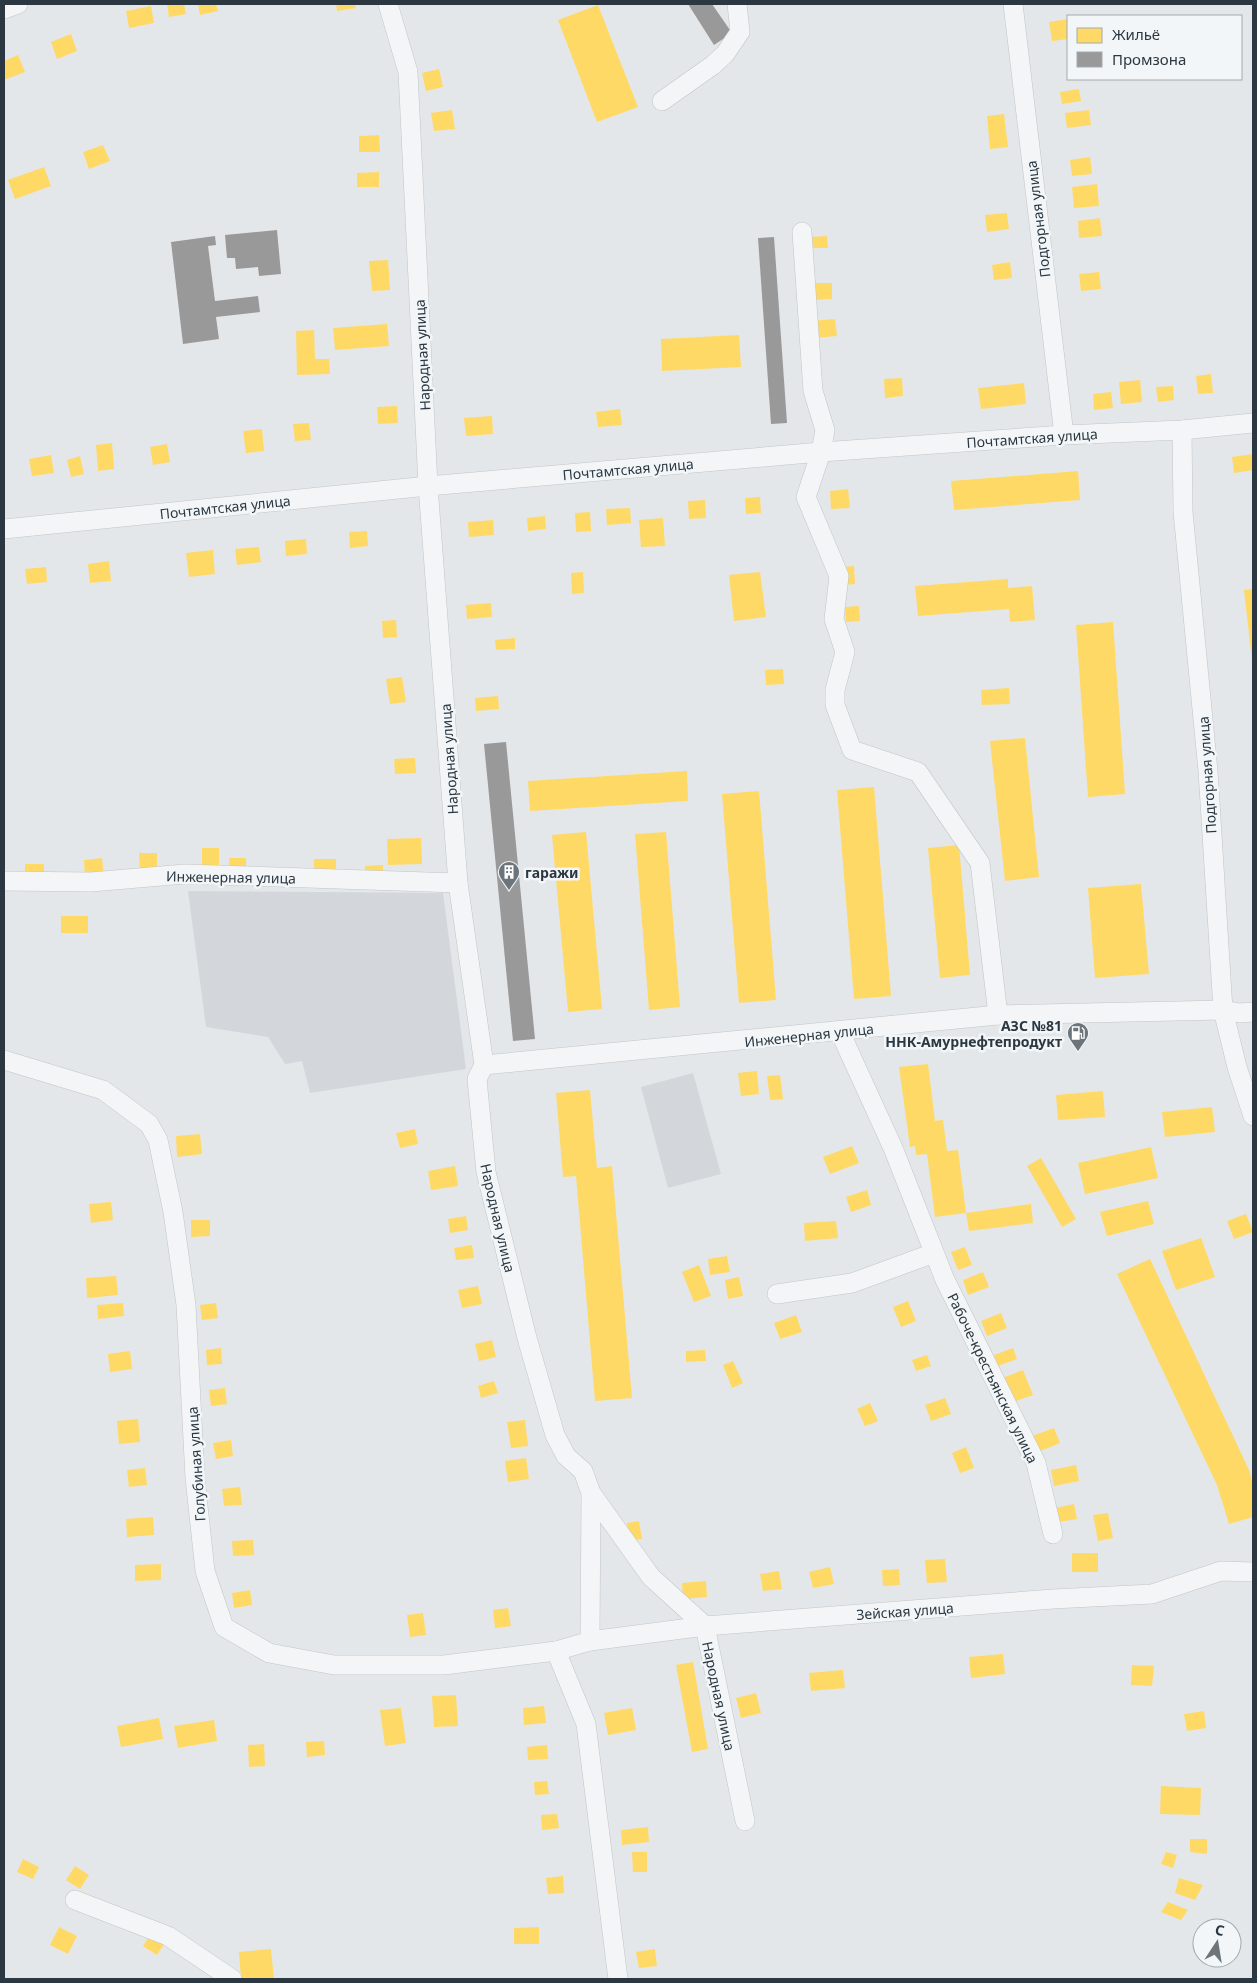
<svg xmlns="http://www.w3.org/2000/svg" width="1257" height="1983" viewBox="0 0 1257 1983" font-family="'Noto Sans',sans-serif">
<style>
.built{fill:#d3d7dc}
.homes{fill:#ffd966}
.industry{fill:#999}
.lines{fill:none;stroke-linecap:round;stroke-linejoin:round}
.minor-casing{stroke:#c2c5c7;stroke-width:20}
.minor{stroke:#f3f5f6;stroke-width:19}
.labels{text-anchor:middle;dominant-baseline:central;stroke-width:5;stroke-linejoin:round;paint-order:stroke}
.street-label{font-size:14px;fill:#2c3841;stroke:#f2f6f8}
.poi-label{font-size:14px;font-weight:bold;fill:#2c3841;stroke:#f2f6f8;text-anchor:start}
</style>
<rect width="100%" height="100%" fill="#e4e7e9"/>
<g class="built">
<path d="M188 891 443 893 466 1069 310 1093 302 1061 285 1064 268 1037 206 1027Z"/>
<path d="M693 1073 721 1174 668 1188 641 1087Z"/>
</g>
<g class="homes">
<path d="M167 4H184L186 14 169 17Z"/>
<path d="M198 4H216L218 11 200 15Z"/>
<path d="M336 4H355L356 8 337 11Z"/>
<path d="M598 5 638 107 597 122 558 20Z"/>
<path d="M151 6 154 23 129 28 126 11Z"/>
<path d="M1068 19V39L1052 41 1049 22Z"/>
<path d="M71 34 77 51 57 59 51 42Z"/>
<path d="M18 55 25 72 4 80V61Z"/>
<path d="M439 69 443 87 426 91 422 73Z"/>
<path d="M1079 89 1081 101 1062 104 1060 92Z"/>
<path d="M452 110 455 129 434 131 431 113Z"/>
<path d="M1089 110 1091 125 1067 128 1065 113Z"/>
<path d="M1004 114 1008 147 990 149 987 116Z"/>
<path d="M379 135 380 152H359V136Z"/>
<path d="M103 145 110 161 89 169 83 152Z"/>
<path d="M1090 157 1092 174 1072 176 1070 160Z"/>
<path d="M44 167 51 186 15 199 8 180Z"/>
<path d="M379 172V187H357V173Z"/>
<path d="M1097 184 1099 206 1074 208 1072 187Z"/>
<path d="M1007 213 1009 229 987 232 985 215Z"/>
<path d="M1100 218 1102 236 1079 238 1078 221Z"/>
<path d="M827 236 828 248H812L811 237Z"/>
<path d="M388 260 390 290 372 291 369 261Z"/>
<path d="M1010 262 1012 278 994 280 992 265Z"/>
<path d="M1099 272 1101 289 1081 291 1079 274Z"/>
<path d="M812 283H832V299L813 300Z"/>
<path d="M835 319 837 336 813 338 811 321Z"/>
<path d="M387 324 389 346 335 350 333 328Z"/>
<path d="M314 330 315 359H329L330 374 297 375 296 331Z"/>
<path d="M739 335 741 367 662 371 661 339Z"/>
<path d="M1211 374 1213 393 1198 394 1196 376Z"/>
<path d="M902 378 903 396 885 398 884 379Z"/>
<path d="M1140 380 1142 402 1121 404 1119 382Z"/>
<path d="M1024 383 1026 404 981 409 978 388Z"/>
<path d="M1173 386 1174 400 1158 402 1156 387Z"/>
<path d="M1111 392 1113 408 1094 410 1093 394Z"/>
<path d="M397 406 398 423 378 424 377 407Z"/>
<path d="M620 409 622 425 598 427 596 412Z"/>
<path d="M492 416 493 434 466 436 464 418Z"/>
<path d="M309 423 311 440 295 441 293 424Z"/>
<path d="M262 429 264 451 246 453 243 431Z"/>
<path d="M112 443 114 469 98 471 96 445Z"/>
<path d="M167 444 170 462 153 465 150 447Z"/>
<path d="M1253 454V470L1234 473 1232 457Z"/>
<path d="M51 455 54 473 32 476 29 459Z"/>
<path d="M80 456 84 474 71 477 67 460Z"/>
<path d="M1078 471 1080 500 954 510 951 481Z"/>
<path d="M848 489 850 508 831 509 830 491Z"/>
<path d="M760 497 761 513 746 514 745 498Z"/>
<path d="M705 500 706 518 689 519 688 501Z"/>
<path d="M630 508 631 523 607 525 606 509Z"/>
<path d="M590 512 591 531 576 532 575 513Z"/>
<path d="M545 516 546 529 528 531 527 518Z"/>
<path d="M663 518 665 546 641 547 639 520Z"/>
<path d="M493 520 494 535 469 537 468 522Z"/>
<path d="M367 531 368 546 350 548 349 532Z"/>
<path d="M306 539 307 554 286 556 285 541Z"/>
<path d="M259 547 261 562 237 565 235 549Z"/>
<path d="M213 550 215 574 189 577 186 553Z"/>
<path d="M109 561 111 581 90 583 88 564Z"/>
<path d="M854 566 855 584 843 585 842 567Z"/>
<path d="M46 567 47 582 27 584 25 569Z"/>
<path d="M583 572 584 593 572 594 571 573Z"/>
<path d="M760 572 766 617 734 621 729 575Z"/>
<path d="M1008 579V588L1032 586 1035 620 1010 622 1009 609 918 616 915 586Z"/>
<path d="M1253 589V660H1252L1244 590Z"/>
<path d="M491 603 492 617 467 619 466 605Z"/>
<path d="M859 606 860 621 846 622 845 607Z"/>
<path d="M396 620 397 637 383 638 382 621Z"/>
<path d="M1113 622 1125 794 1088 797 1076 625Z"/>
<path d="M515 638V649L496 650 495 640Z"/>
<path d="M783 669 784 684 766 685 765 670Z"/>
<path d="M402 677 406 702 390 704 386 679Z"/>
<path d="M1009 688 1010 704 982 705 981 690Z"/>
<path d="M498 696 499 709 476 711 475 698Z"/>
<path d="M1025 738 1039 877 1005 881 990 741Z"/>
<path d="M415 758 416 773 395 774 394 759Z"/>
<path d="M687 771 688 801 530 811 528 781Z"/>
<path d="M874 787 891 996 854 999 837 790Z"/>
<path d="M759 791 776 1000 739 1003 722 794Z"/>
<path d="M586 832 602 1009 568 1012 552 835Z"/>
<path d="M666 832 680 1007 649 1010 635 834Z"/>
<path d="M421 838 422 864 388 865 387 839Z"/>
<path d="M959 845 970 975 940 978 928 848Z"/>
<rect x="202" y="848" width="17" height="26"/>
<path d="M139 853H157V871H140Z"/>
<path d="M102 858 104 878 85 880 84 860Z"/>
<path d="M229 858H246V874L230 875Z"/>
<rect x="314" y="859" width="22" height="17"/>
<rect x="25" y="864" width="19" height="15"/>
<path d="M383 865V883H365V866Z"/>
<path d="M1141 884 1149 974 1095 978 1088 888Z"/>
<rect x="61" y="916" width="27" height="17"/>
<path d="M928 1064 935 1121 943 1120 947 1151 958 1150 966 1213 935 1217 927 1154 916 1155 915 1146 910 1147 899 1067Z"/>
<path d="M757 1071 759 1094 741 1096 738 1073Z"/>
<path d="M780 1075 783 1099 770 1100 767 1076Z"/>
<path d="M590 1090 597 1168 612 1166 632 1398 595 1401 576 1176 563 1177 556 1093Z"/>
<path d="M1103 1091 1105 1117 1058 1120 1056 1095Z"/>
<path d="M1212 1107 1215 1132 1165 1137 1162 1112Z"/>
<path d="M415 1129 418 1144 400 1148 396 1133Z"/>
<path d="M200 1134 202 1154 177 1157 176 1136Z"/>
<path d="M852 1146 859 1163 830 1174 823 1157Z"/>
<path d="M1151 1147 1158 1178 1085 1194 1078 1163Z"/>
<path d="M1041 1158 1076 1219 1062 1227 1027 1166Z"/>
<path d="M455 1166 458 1186 431 1190 428 1171Z"/>
<path d="M867 1190 871 1205 851 1212 846 1197Z"/>
<path d="M1148 1201 1154 1224 1107 1236 1100 1212Z"/>
<path d="M111 1202 113 1220 91 1223 89 1204Z"/>
<path d="M1031 1204 1033 1223 969 1231 966 1213Z"/>
<path d="M1246 1214 1253 1232 1234 1239 1227 1221Z"/>
<path d="M466 1216 468 1230 450 1233 448 1219Z"/>
<path d="M191 1220H210V1236L191 1237Z"/>
<path d="M836 1221 838 1238 805 1241 804 1223Z"/>
<path d="M1201 1238 1215 1277 1176 1290 1162 1251Z"/>
<path d="M472 1245 474 1258 456 1260 454 1248Z"/>
<path d="M965 1247 972 1265 958 1270 951 1252Z"/>
<path d="M727 1256 730 1272 710 1275 708 1259Z"/>
<path d="M1150 1259 1249 1470 1253 1485V1517L1229 1524 1217 1485 1117 1274Z"/>
<path d="M699 1265 711 1296 694 1302 682 1272Z"/>
<path d="M983 1272 989 1287 968 1295 963 1280Z"/>
<path d="M116 1276 118 1295 87 1298 86 1278Z"/>
<path d="M739 1277 743 1296 728 1299 725 1280Z"/>
<path d="M478 1286 482 1304 462 1308 458 1290Z"/>
<path d="M908 1301 916 1321 901 1327 893 1307Z"/>
<path d="M123 1303 124 1316 98 1319 97 1305Z"/>
<path d="M216 1303 218 1318 202 1320 200 1305Z"/>
<path d="M1001 1313 1007 1328 987 1336 981 1321Z"/>
<path d="M796 1315 802 1332 780 1339 774 1323Z"/>
<path d="M492 1340 496 1357 479 1361 475 1344Z"/>
<path d="M221 1348 222 1364 207 1365 206 1350Z"/>
<path d="M1013 1348 1017 1359 998 1366 994 1355Z"/>
<path d="M705 1350 706 1361 686 1362V1351Z"/>
<path d="M130 1351 132 1369 110 1372 108 1354Z"/>
<path d="M927 1355 931 1366 916 1371 912 1360Z"/>
<path d="M733 1361 743 1383 732 1388 723 1365Z"/>
<path d="M1023 1370 1033 1395 1010 1403 1000 1379Z"/>
<path d="M494 1381 498 1393 481 1398 478 1386Z"/>
<path d="M225 1388 227 1404 211 1406 209 1390Z"/>
<path d="M945 1398 951 1414 931 1421 925 1405Z"/>
<path d="M870 1403 878 1421 865 1426 857 1409Z"/>
<path d="M138 1419 140 1442 119 1444 117 1421Z"/>
<path d="M525 1420 528 1446 511 1448 507 1422Z"/>
<path d="M1054 1428 1060 1443 1038 1452 1032 1436Z"/>
<path d="M231 1440 233 1456 216 1459 213 1443Z"/>
<path d="M966 1447 974 1468 960 1473 952 1453Z"/>
<path d="M526 1458 529 1479 508 1482 505 1461Z"/>
<path d="M1076 1465 1079 1481 1054 1486 1051 1470Z"/>
<path d="M145 1468 147 1485 129 1487 127 1470Z"/>
<path d="M240 1487 242 1505 224 1506 222 1489Z"/>
<path d="M1074 1504 1077 1519 1058 1522 1055 1508Z"/>
<path d="M1108 1513 1113 1538 1098 1541 1093 1515Z"/>
<path d="M153 1517 154 1535 127 1537 126 1519Z"/>
<path d="M639 1521 642 1539 630 1541 627 1523Z"/>
<path d="M253 1540 254 1555 233 1556 232 1541Z"/>
<rect x="1072" y="1553" width="26" height="19"/>
<path d="M945 1559 947 1582 927 1583 925 1560Z"/>
<path d="M161 1564V1580L135 1581V1565Z"/>
<path d="M830 1567 834 1584 813 1588 809 1572Z"/>
<path d="M899 1569 900 1585 883 1586 882 1570Z"/>
<path d="M779 1571 782 1589 763 1591 760 1574Z"/>
<path d="M706 1581 707 1597 683 1599 682 1583Z"/>
<path d="M250 1590 252 1605 234 1608 232 1593Z"/>
<path d="M508 1608 511 1626 495 1628 493 1610Z"/>
<path d="M423 1613 426 1635 410 1637 407 1615Z"/>
<path d="M1003 1654 1005 1674 971 1678 969 1657Z"/>
<path d="M693 1662 708 1749 692 1752 676 1665Z"/>
<path d="M1132 1665 1154 1666 1152 1686 1131 1685Z"/>
<path d="M843 1670 845 1688 811 1691 809 1673Z"/>
<path d="M756 1693 761 1713 741 1718 736 1698Z"/>
<path d="M456 1695 458 1726 434 1727 432 1696Z"/>
<path d="M544 1706 546 1723 524 1725 523 1708Z"/>
<path d="M401 1708 406 1743 385 1746 380 1710Z"/>
<path d="M632 1708 636 1730 608 1735 604 1713Z"/>
<path d="M1204 1711 1206 1728 1187 1731 1184 1714Z"/>
<path d="M159 1718 163 1739 121 1747 117 1726Z"/>
<path d="M214 1720 217 1741 178 1748 174 1726Z"/>
<path d="M324 1741 325 1755 307 1757 306 1742Z"/>
<path d="M264 1744 265 1766 249 1767 248 1745Z"/>
<path d="M547 1745 548 1759 528 1760 527 1747Z"/>
<path d="M547 1781 549 1794 535 1795 534 1782Z"/>
<path d="M1161 1786 1201 1788 1200 1815 1160 1814Z"/>
<path d="M557 1814 559 1828 542 1830 541 1815Z"/>
<path d="M648 1827 649 1842 622 1845 621 1830Z"/>
<path d="M1190 1839H1207V1854L1190 1852Z"/>
<path d="M632 1852H647V1872H633Z"/>
<path d="M1166 1852 1177 1855 1173 1868 1161 1864Z"/>
<path d="M23 1859 39 1867 33 1879 17 1872Z"/>
<path d="M75 1866 89 1875 80 1889 66 1880Z"/>
<path d="M563 1876 564 1893 548 1894 546 1878Z"/>
<path d="M1179 1878 1203 1885 1195 1900 1175 1893Z"/>
<path d="M1168 1902 1188 1910 1181 1920 1161 1912Z"/>
<path d="M59 1927 77 1936 68 1954 50 1945Z"/>
<path d="M539 1927V1944H514V1928Z"/>
<path d="M152 1932 166 1941 157 1955 143 1946Z"/>
<path d="M271 1949 274 1979H241L239 1952Z"/>
<path d="M655 1949 657 1966 639 1968 636 1952Z"/>
</g>
<g class="industry">
<path d="M688 4H712L732 33 714 45Z"/>
<path d="M277 230 281 274 259 276 258 267 236 269 235 258H227L225 235Z"/>
<path d="M215 236 216 245 208 246 215 301 258 296 260 312 216 317 219 339 183 344 171 242Z"/>
<path d="M774 237 787 423 771 424 758 238Z"/>
<path d="M506 742 535 1039 513 1041 484 744Z"/>
</g>
<g class="lines">
<g class="minor-casing">
<g id="minor">
<path d="M388 4 408 72 428 486 458 883 484 1065 477 1079 486 1172 527 1338 555 1435 566 1456 583 1471 591 1493 651 1577 705 1626 745 1821"/>
<path d="M1013 4 1064 435"/>
<path d="M4 9 18 4"/>
<path d="M662 101 713 65 725 54 740 32 737 4"/>
<path d="M802 232 813 391 825 430 821 452 806 497 839 576 834 619 845 652 835 690V705L852 750 918 772 980 863 998 1015"/>
<path d="M1182 430 1183 512 1208 771 1223 1010 1237 1067 1253 1116"/>
<path d="M4 529 428 486 821 452 1064 435 1182 430 1253 423"/>
<path d="M4 881 91 882 185 874 458 883"/>
<path d="M840 1032 893 1148 945 1280 1036 1463 1053 1534"/>
<path d="M4 1060 103 1090 149 1124 158 1140 173 1212 186 1305 195 1478 205 1571 224 1627 269 1653 334 1665H444L556 1651 590 1641 705 1626 1053 1599 1152 1594 1221 1571 1253 1572"/>
<path d="M484 1065 998 1015 1223 1010 1239 1013 1253 1012"/>
<path d="M777 1294 852 1283 934 1253"/>
<path d="M590 1641 591 1493"/>
<path d="M556 1651 586 1724 618 1979"/>
<path d="M75 1900 168 1936 232 1979"/>
</g>
</g>
<use href="#minor" class="minor"/>
</g>
<defs>
<g id="building-pin" transform="scale(1.125)"><path d="M0 17L-7.5 6A9.5 9.5 0 1 1 7.5 6Z" fill="#6c757c" stroke="#f2f6f8"/><path d="M-4-6H4V6H1V3H-1V6H-4ZM-2.5-4.3h1.7v1.8h-1.7ZM.8-4.3h1.7v1.8H.8ZM-2.5-1h1.7V.8h-1.7ZM.8-1h1.7V.8H.8Z" fill="#fff"/></g>
<g id="fuel-pin" transform="scale(1.125)"><path d="M0 17L-7.5 6A9.5 9.5 0 1 1 7.5 6Z" fill="#6c757c" stroke="#f2f6f8"/><path d="M-5.5-6h7V0h2V4h1.3V-2.5L3-4.5l.8-.8L6-3V5H2.5V1h-1V6h-7ZM-4.2-4.7v3.2H.2V-4.7Z" fill="#fff"/></g>
</defs>
<g fill-rule="evenodd">
<use href="#building-pin" x="509" y="872"/>
<use href="#fuel-pin" x="1078" y="1033"/>
</g>
<g class="labels">
<g class="street-label">
<text transform="translate(1038 219) rotate(-97)">Подгорная улица</text>
<text transform="translate(422 355) rotate(-93)">Народная улица</text>
<text transform="translate(1032 438) rotate(-4)">Почтамтская улица</text>
<text transform="translate(628 469) rotate(-5)">Почтамтская улица</text>
<text transform="translate(225 507) rotate(-6)">Почтамтская улица</text>
<text transform="translate(449 759) rotate(-94)">Народная улица</text>
<text transform="translate(1207 775) rotate(-94)">Подгорная улица</text>
<text transform="translate(231 877) rotate(1)">Инженерная улица</text>
<text transform="translate(809 1035) rotate(-6)">Инженерная улица</text>
<text transform="translate(498 1218) rotate(77)">Народная улица</text>
<text transform="translate(993 1378) rotate(64)">Рабоче-крестьянская улица</text>
<text transform="translate(196 1464) rotate(-94)">Голубиная улица</text>
<text transform="translate(905 1611) rotate(-4)">Зейская улица</text>
<text transform="translate(719 1696) rotate(78)">Народная улица</text>
</g>
<g class="poi-label">
<text x="525" y="872">гаражи</text>
<text x="1062" y="1025" text-anchor="end">АЗС №81<tspan x="1062" dy="16">ННК-Амурнефтепродукт</tspan></text>
</g>
</g>
<rect width="1257" height="1983" fill="none" stroke="#2c3841" stroke-width="10"/>
<rect x="1067" y="15" width="175" height="65" fill="#f2f6f8" stroke="#a3aaaf"/>
<rect x="1077" y="28" width="25" height="15" fill="#ffd966" stroke="#a3aaaf"/>
<text x="1112" y="40" font-size="15" fill="#2c3841">Жильё</text>
<rect x="1077" y="52" width="25" height="15" fill="#999999" stroke="#a3aaaf"/>
<text x="1112" y="65" font-size="15" fill="#2c3841">Промзона</text>
<g transform="translate(1217 1943) rotate(12)"><circle r="24" fill="#f2f6f8" stroke="#a3aaaf"/>
<path d="M0-4L9 19L0 12L-9 19Z" fill="#6c757c"/>
<text y="-8" font-size="14" font-weight="bold" text-anchor="middle" fill="#2c3841">С</text>
</g>
</svg>
